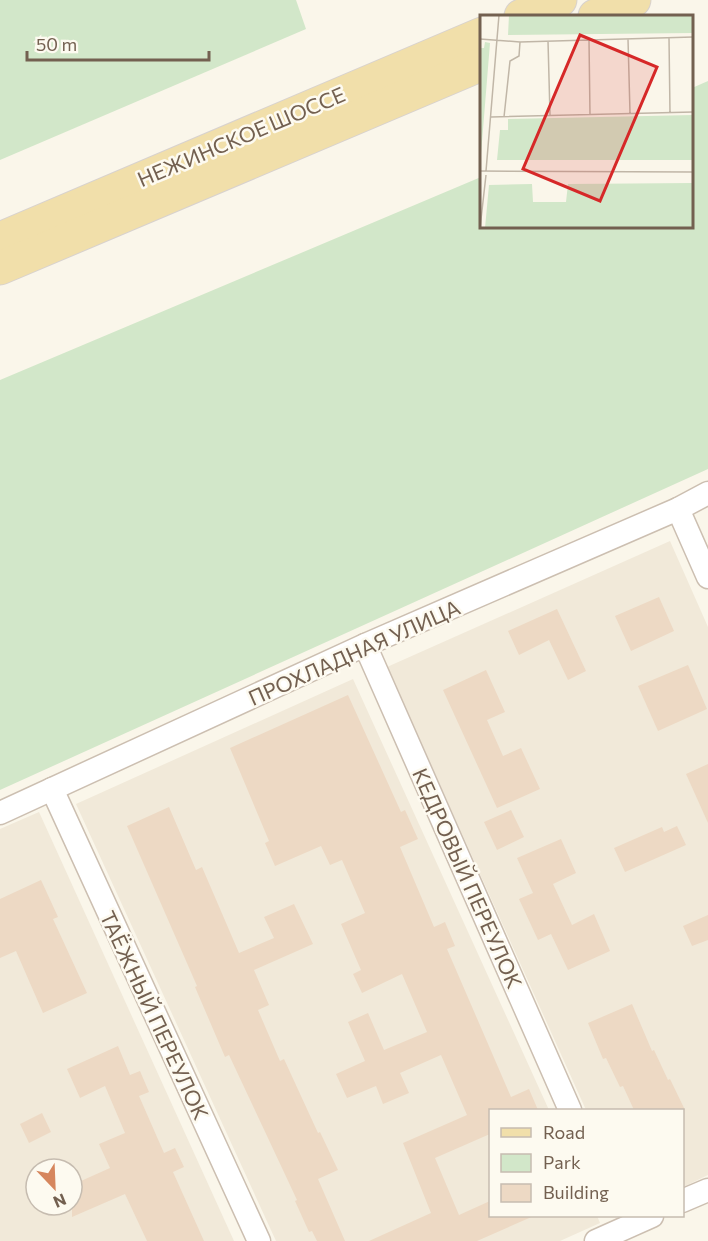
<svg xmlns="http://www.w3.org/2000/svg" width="708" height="1241" viewBox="0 0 708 1241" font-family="Commissioner,sans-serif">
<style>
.residential{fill:#f1e9d9;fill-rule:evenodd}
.green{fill:#d2e7c9}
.building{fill:#edd9c4}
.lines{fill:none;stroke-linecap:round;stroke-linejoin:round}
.minor-casing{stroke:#ccbfb1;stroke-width:25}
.primary-casing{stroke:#d8d2ce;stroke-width:35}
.minor{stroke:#fff;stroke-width:22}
.primary{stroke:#f1dfaa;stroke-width:33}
.labels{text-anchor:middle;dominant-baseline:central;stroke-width:5;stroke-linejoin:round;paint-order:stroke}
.street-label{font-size:21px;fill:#736050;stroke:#fdfaf0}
.inset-road{fill:none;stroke:#c0b6a7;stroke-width:1.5}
.view{fill:#d62828;fill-opacity:0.15;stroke:#d62828;stroke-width:3}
.inset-edge{fill:none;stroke:#736050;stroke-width:3}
</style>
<rect width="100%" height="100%" fill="#faf6ea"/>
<g class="residential">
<path d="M670 541 708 627V1175L683 1187 682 1110H586L387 667Z"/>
<path d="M353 679 549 1110H490V1216H597L600 1223 560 1241H276L76 804Z"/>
<path d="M39 812 234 1241H0V829ZM36 1169H72V1205H36Z"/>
</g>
<g class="green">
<path d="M0 0H296L306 29 0 160Z"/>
<path d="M708 81V469L0 790V380L481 177 482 226H692V88Z"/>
</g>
<g class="building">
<path d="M659 597 674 631 631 651 615 616Z"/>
<path d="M557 609 586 671 568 680 549 640 519 655 508 631Z"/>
<path d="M688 665 707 709 658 731 638 686Z"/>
<path d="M486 670 505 712 487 720 503 756 521 748 540 789 497 808 443 690Z"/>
<path d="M348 695 401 812 405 810 418 839 400 847 434 927 445 922 455 946 447 949 511 1097 529 1089 538 1110H490V1134L435 1158 459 1215 490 1201V1215H536L477 1241H369L431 1213 403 1143 467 1115 441 1055 400 1073 409 1093 383 1104 376 1086 347 1098 336 1074 365 1061 348 1022 368 1013 384 1050 427 1032 402 974 362 993 353 974 361 970 341 924 365 913 342 860 330 865 321 846 275 866 265 843 269 841 230 748Z"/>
<path d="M708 764V823L686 774Z"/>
<path d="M169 807 196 870 202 867 239 953 274 938 264 917 294 904 313 944 254 970 269 1005 258 1010 280 1061 284 1059 318 1133 320 1132 338 1170 318 1179 345 1241H317L312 1231 309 1232 295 1201 297 1200 229 1055 225 1057 195 987 197 986 127 826Z"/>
<path d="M511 810 524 837 497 850 484 822Z"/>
<path d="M677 826 686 845 625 872 614 848 662 827 664 832Z"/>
<path d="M561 839 576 873 553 884 572 925 594 914 610 951 568 970 551 934 538 940 519 899 533 893 517 858Z"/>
<path d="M41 880 58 917 53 919 87 993 43 1013 16 951 0 958V899Z"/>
<path d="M708 915V940L692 946 683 926Z"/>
<path d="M632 1004 652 1051 654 1050 668 1080 670 1079 685 1110H634L623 1086 620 1087 606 1058 603 1059 588 1023Z"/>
<path d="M118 1046 130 1075 140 1071 149 1092 139 1096 164 1153 175 1148 184 1167 173 1172 204 1241H147L125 1194 72 1217V1185L110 1168 99 1144 125 1133 105 1086 80 1098 67 1069Z"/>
<path d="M42 1113 51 1132 29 1143 20 1124Z"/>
</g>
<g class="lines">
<g class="minor-casing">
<g id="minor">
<path d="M678 509 708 577"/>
<path d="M365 645 570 1110"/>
<path d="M52 789 259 1241"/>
<path d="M0 813 365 645 678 509 708 493"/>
<path d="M682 1201 708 1190"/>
<path d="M596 1241 652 1216"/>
</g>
</g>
<g class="primary-casing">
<g id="primary">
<path d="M521 16 560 0"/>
<path d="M595 16 634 0"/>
<path d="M0 239 482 34"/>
<path d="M0 268 482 64"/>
</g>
</g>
<use href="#minor" class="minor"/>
<use href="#primary" class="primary"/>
</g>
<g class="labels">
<g class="street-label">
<text transform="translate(241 136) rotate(-23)">НЕЖИНСКОЕ ШОССЕ</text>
<text transform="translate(354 652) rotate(-24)">ПРОХЛАДНАЯ УЛИЦА</text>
<text transform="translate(468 878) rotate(66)">КЕДРОВЫЙ ПЕРЕУЛОК</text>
<text transform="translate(155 1015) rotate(65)">ТАЁЖНЫЙ ПЕРЕУЛОК</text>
</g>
</g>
<g transform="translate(480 15)">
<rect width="213" height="213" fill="#faf6ea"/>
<path d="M29 0H213V18L28 20ZM5 27 10 28 1 139 0 33H4ZM213 100V145H17L20 115H28V104ZM213 168V213H5L9 170 52 169 53 187H86L88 169Z" fill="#d2e7c9"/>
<path class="inset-road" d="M189 23 190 98M0 24 40 27 213 22M148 24 150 98M109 25 110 100M68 26 70 100M11 102 213 97M24 102 30 46 39 41 40 27M0 156 213 157M6 156 19 0M0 213 6 160"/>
<path class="view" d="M100 20 177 52 120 186 43 154Z"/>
<rect width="213" height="213" class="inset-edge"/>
</g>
<rect x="489" y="1109" width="195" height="108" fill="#fdfaf0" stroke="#c6bcb0" stroke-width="1.5"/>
<rect x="501" y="1128" width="30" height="9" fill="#f1dfaa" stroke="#c6bcb0" stroke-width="1.5"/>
<text x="543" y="1139" font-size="18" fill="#736050">Road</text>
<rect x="501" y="1154" width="30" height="18" fill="#d2e7c9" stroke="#c6bcb0" stroke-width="1.5"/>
<text x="543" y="1169" font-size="18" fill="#736050">Park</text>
<rect x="501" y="1184" width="30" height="18" fill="#edd9c4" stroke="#c6bcb0" stroke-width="1.5"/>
<text x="543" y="1199" font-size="18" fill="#736050">Building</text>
<g transform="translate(54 1187) rotate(157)"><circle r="28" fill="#fdfaf0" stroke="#c6bcb0" stroke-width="1.5"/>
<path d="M0-4.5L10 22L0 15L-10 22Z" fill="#d6865d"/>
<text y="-9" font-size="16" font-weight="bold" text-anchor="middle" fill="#736050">N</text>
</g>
<path d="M27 51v9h182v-9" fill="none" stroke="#736050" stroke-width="3"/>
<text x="36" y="51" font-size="18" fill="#736050" stroke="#fdfaf0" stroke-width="4.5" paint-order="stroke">50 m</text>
</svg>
